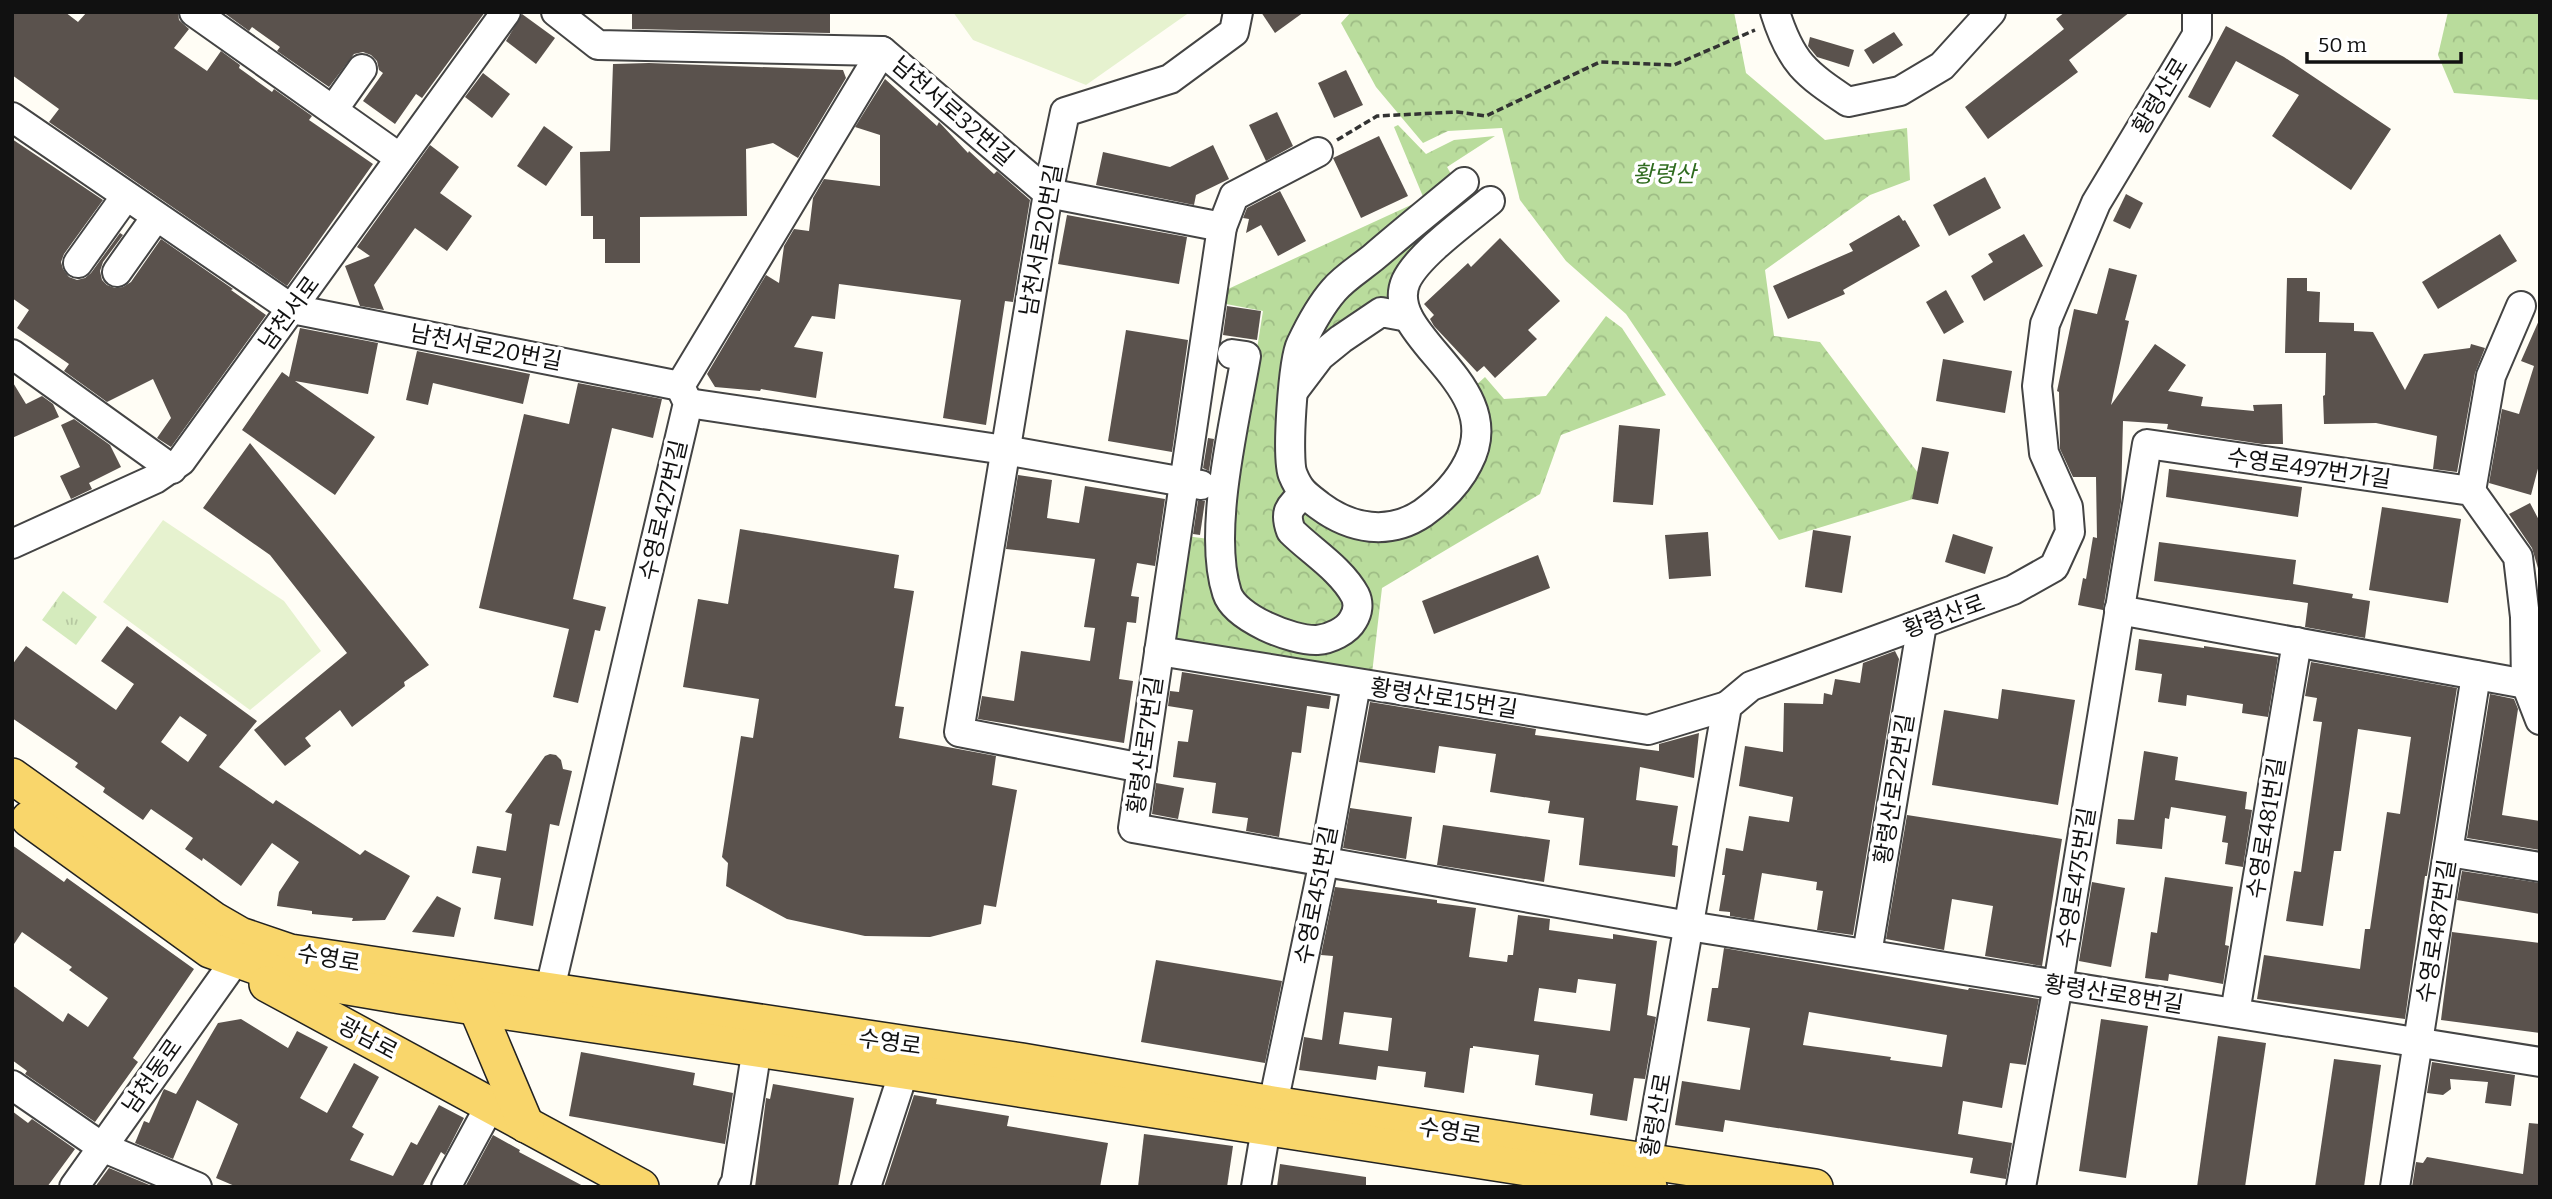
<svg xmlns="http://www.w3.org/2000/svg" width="2552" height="1199" viewBox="0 0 2552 1199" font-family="Bitter,'Noto Sans KR',serif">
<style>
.forest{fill:url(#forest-crowns)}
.park{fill:url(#park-tufts)}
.pitch{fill:#e6f2cf}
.building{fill:#5a524d;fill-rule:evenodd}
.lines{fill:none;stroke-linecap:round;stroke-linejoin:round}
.minor-casing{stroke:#444;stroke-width:32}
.major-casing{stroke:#222;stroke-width:38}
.path{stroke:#333;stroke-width:3.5;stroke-dasharray:7 3.5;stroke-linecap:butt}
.minor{stroke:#fff;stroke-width:28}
.major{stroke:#f9d66b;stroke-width:35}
.labels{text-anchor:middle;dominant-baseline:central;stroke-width:7;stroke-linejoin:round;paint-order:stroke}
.street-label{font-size:23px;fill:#111;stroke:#fff}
.park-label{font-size:23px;font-style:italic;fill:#2f6b1f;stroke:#fff}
</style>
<defs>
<pattern id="forest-crowns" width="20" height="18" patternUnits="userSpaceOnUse" patternTransform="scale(1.75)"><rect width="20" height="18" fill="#b9dc9c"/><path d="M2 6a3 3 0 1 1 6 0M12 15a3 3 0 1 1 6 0" fill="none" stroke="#9ebc85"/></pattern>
<pattern id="park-tufts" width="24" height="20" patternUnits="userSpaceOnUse" patternTransform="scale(1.75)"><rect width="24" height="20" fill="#d5ebbd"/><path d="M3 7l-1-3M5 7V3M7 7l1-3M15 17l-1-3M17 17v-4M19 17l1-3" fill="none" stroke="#b6c8a1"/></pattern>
</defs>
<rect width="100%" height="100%" fill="#fffdf5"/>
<g class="forest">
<path d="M1351 12H1734L1746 73 1825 140 1907 128 1910 180 1870 195 1765 270 1774 336 1820 342 1933 493 1779 540 1626 314 1566 261 1520 200 1502 128 1448 131 1423 143 1376 87 1341 23Z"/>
<path d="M2448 12H2540V100L2454 93 2438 55Z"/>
<path d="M1398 125 1426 154 1454 140 1495 136 1447 167 1455 181 1328 288 1281 504 1345 596 1347 616 1314 633 1239 601 1227 537 1263 311 1226 304 1228 289 1424 199 1394 127Z"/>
<path d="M1462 189 1478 208 1395 304 1337 334 1306 345 1320 318Z"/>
<path d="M1606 316 1622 328 1666 395 1561 435 1540 494 1382 588 1371 682 1178 651 1168 636 1186 536 1209 539 1261 634 1364 620 1301 528 1300 518 1303 510 1383 535 1484 452 1490 427 1486 408 1474 387 1485 377 1504 399 1546 396Z"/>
</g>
<path class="park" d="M63 591 97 617 76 645 42 620Z"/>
<g class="pitch">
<path d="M953 12H1190L1086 85 973 40Z"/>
<path d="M163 520 284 601 321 651 250 710 103 602Z"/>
</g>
<g class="building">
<path d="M12 12H65L78 22 87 12H178L179 20 189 29 174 48 207 71 221 51 240 65 239 68 272 92 274 89 312 116 309 120 373 164 287 286 49 122 59 109 12 75Z"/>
<path d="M223 12H485L422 98 416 94 395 124 363 101 383 73 379 70 377 61 371 55 363 52 354 54 329 87 277 51 280 47 252 27 249 31Z"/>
<path d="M632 12H830V33L632 29Z"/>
<path d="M1261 12H1304L1275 33Z"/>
<path d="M2065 12H2130L2069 60 2078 72 1988 139 1965 107 2064 29 2056 19Z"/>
<path d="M522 14 555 38 536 64 506 41Z"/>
<path d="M2226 26 2284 57 2391 129 2351 190 2272 136 2299 95 2236 61 2210 108 2188 97Z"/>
<path d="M1894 32 1903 45 1873 64 1864 50Z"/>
<path d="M1810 37 1854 50 1849 67 1817 57 1808 46Z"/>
<path d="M649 63 843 70 846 78 798 158 773 143 746 149 747 216 640 217V263H605V239H593V216H581L580 152 610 151 613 64Z"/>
<path d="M1346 70 1363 105 1334 118 1318 83Z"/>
<path d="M483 73 510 94 492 118 465 97Z"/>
<path d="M885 79 937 126 939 122 968 153 969 151 994 174 997 171 1030 200 1013 302 1005 301 986 425 943 418 961 300 839 284 835 319 812 316 794 347 823 352 816 398 761 389 760 391 715 387 707 374 766 275 779 283 784 246 794 229 809 231 813 198 824 179 880 186V135L855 127Z"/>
<path d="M1277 112 1293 146 1266 161 1249 125Z"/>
<path d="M544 126 573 147 546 186 517 166Z"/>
<path d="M1379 136 1408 196 1361 218 1333 158Z"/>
<path d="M12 139 103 200 64 254 61 262 63 269 69 277 77 280 85 278 91 273 120 233 123 235 103 262 100 271 102 280 107 285 115 288 123 287 131 282 161 239 233 289 231 290 266 315 171 447 157 438 171 418 153 379 107 402 64 371 69 364 17 328 29 310 12 298Z"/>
<path d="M430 145 459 167 440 193 472 216 447 251 415 228 374 285 384 310 360 306 345 266 370 256 357 247Z"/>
<path d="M1213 145 1229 179 1196 195 1194 205 1096 185 1103 152 1170 167Z"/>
<path d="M1985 177 2001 208 1949 236 1933 205Z"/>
<path d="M1280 191 1306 241 1278 256 1261 225 1246 233 1249 219 1243 218 1247 208Z"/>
<path d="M2126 194 2143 203 2130 229 2113 221Z"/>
<path d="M1067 215 1187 237 1179 284 1058 264Z"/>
<path d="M1899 215 1903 221 1905 220 1920 246 1843 290 1845 294 1788 319 1773 286 1853 251 1849 244Z"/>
<path d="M2024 234 2043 266 1984 301 1971 276 1993 262 1988 254Z"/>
<path d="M2500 234 2517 261 2438 309 2422 282Z"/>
<path d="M1500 238 1560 301 1528 330 1537 339 1495 378 1484 366 1477 372 1434 326 1430 319 1434 315 1424 304 1468 263 1471 267Z"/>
<path d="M2109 268 2137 275 2125 320 2129 321 2111 405 2155 344 2186 365 2168 391 2203 397 2201 406 2254 411 2253 405 2282 404 2283 444H2262L2202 435 2167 429 2168 424 2123 421 2121 502 2103 610 2078 605 2083 578 2086 579 2093 537 2097 538 2096 477H2073L2060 449 2059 392 2057 391 2074 309 2097 314Z"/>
<path d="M2287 278H2307V291L2320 292 2319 322 2354 323V331L2373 332 2405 390 2424 354 2470 348 2471 344 2485 348 2475 373 2457 472 2433 469 2437 436 2376 423 2324 424 2323 396 2325 395 2326 353H2285Z"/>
<path d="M1946 290 1964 322 1944 334 1926 302Z"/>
<path d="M1227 306 1261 311 1257 340 1223 335Z"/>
<path d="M2540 318V461L2531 495 2489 483 2502 409 2519 414 2534 366 2521 361Z"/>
<path d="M300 328 378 343 368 394 295 381 375 437 335 495 242 430 282 372 289 377Z"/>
<path d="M1126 330 1188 340 1172 452 1108 441Z"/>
<path d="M417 351 530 374 523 404 433 383 428 405 406 400Z"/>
<path d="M1943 359 2012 371 2005 413 1936 401Z"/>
<path d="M12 381 26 404 42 396 53 404 59 417 12 438Z"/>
<path d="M578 383 662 399 653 438 612 428 573 599 606 607 600 631 595 630 578 703 553 697 569 629 479 608 524 414 569 424Z"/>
<path d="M74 419 110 445 121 467 89 483 92 489 71 499 60 476 80 467 61 425Z"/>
<path d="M1619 425 1660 429 1653 505 1613 502Z"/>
<path d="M1208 438 1214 439 1209 471 1203 468Z"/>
<path d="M250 443 429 665 404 682 405 686 352 727 340 710 305 738 311 746 285 766 254 730 347 653 270 555 203 508Z"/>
<path d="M1922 447 1949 452 1938 504 1912 499Z"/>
<path d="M2169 469 2302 487 2298 517 2166 497Z"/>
<path d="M1018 475 1052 480 1047 518 1079 523 1085 486 1165 499 1155 566 1137 563 1131 596 1139 597 1136 623 1127 622 1119 679 1133 681 1124 743 978 719 982 696 1014 701 1021 651 1090 661 1095 628 1084 627 1095 559 1006 549Z"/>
<path d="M1198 501H1205L1200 535 1193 534Z"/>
<path d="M2530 503 2540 522V575L2532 548 2509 514Z"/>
<path d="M2382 507 2461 519 2448 603 2369 590Z"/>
<path d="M740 529 899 555 894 588 914 591 895 706 904 707 899 738 996 756 992 785 1017 790 996 907 984 905 981 924 930 937 865 936 787 919 726 886 728 863 722 857 741 736 753 738 759 699 683 687 698 599 728 604Z"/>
<path d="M1813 530 1851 536 1842 593 1805 587Z"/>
<path d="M1708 532 1711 576 1669 579 1665 535Z"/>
<path d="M1953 534 1993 547 1985 574 1945 562Z"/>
<path d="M2159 542 2296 560 2293 584 2353 594 2352 598 2370 601 2365 638 2305 627 2308 603 2154 581Z"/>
<path d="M1538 555 1550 588 1434 634 1422 601Z"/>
<path d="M127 626 257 721 219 767 273 804 276 800 360 855 365 850 410 876 385 920 352 921 353 918 312 914V911L277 906 279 892 299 862 272 843 241 886 203 858 202 861 185 849 193 838 151 809 143 820 103 792 105 788 75 767 78 763 12 718V665L26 646 116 710 134 684 101 661ZM180 716 207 735 188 762 161 742Z"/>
<path d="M2139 639 2204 648V646L2278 657 2268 717 2242 713 2243 704 2187 695 2186 706 2158 702 2162 674 2135 670Z"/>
<path d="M1895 651 1899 659 1853 935 1817 930 1823 891 1816 890 1817 882 1762 873 1754 920 1730 916V912L1719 911 1725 875H1722L1726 848 1743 851 1749 816 1789 822 1793 797 1739 786 1745 746 1783 752 1784 703 1823 704 1824 693 1832 695 1835 679 1860 683 1863 663Z"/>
<path d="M2311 662 2457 688 2427 876H2425L2405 1019 2257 999 2264 955 2360 969 2365 929H2370L2387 812 2400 814 2411 737 2358 729 2341 851H2334L2323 926 2286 921 2294 871 2301 872 2322 722 2313 721 2317 698 2305 696Z"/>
<path d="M1182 672 1331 696 1329 709 1307 706 1301 753 1292 752 1279 837 1246 831 1248 818 1212 813 1216 783 1173 777 1178 741 1188 742 1193 710 1168 706 1170 691 1179 692Z"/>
<path d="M2002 689 2075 700 2058 805 1932 785 1944 710 1998 719Z"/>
<path d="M2490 694 2514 699 2518 709 2502 815 2540 821V850L2467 838Z"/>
<path d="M1370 702 1536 729 1535 735 1659 751V744L1699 733 1694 778 1640 767 1636 800 1678 806 1672 845 1678 846 1675 877 1579 865 1584 818 1548 813 1550 801 1490 792 1496 754 1439 746 1435 773 1359 762Z"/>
<path d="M2144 751 2178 757 2175 780 2247 792 2245 809 2252 810 2243 867 2225 864 2228 843 2222 842 2226 816 2171 807 2169 819 2165 818 2162 849 2116 844 2118 819 2134 820Z"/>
<path d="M550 754 556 755 561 760 563 769 572 771 559 826 550 824 533 926 494 919 501 878 472 873 477 846 506 851 512 814 505 812 545 756Z"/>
<path d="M1156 783 1184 788 1178 819 1152 814Z"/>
<path d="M1350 808 1412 817 1406 859 1343 848Z"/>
<path d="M1907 815 2062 839 2042 966 1985 956 1993 906 1952 899 1944 950 1886 939Z"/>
<path d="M1443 825 1550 840 1544 882 1437 865Z"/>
<path d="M12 845 64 882 67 878 194 969 133 1058 138 1062 95 1122 25 1074 27 1071 12 1060V985L63 1022 68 1013 88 1027 108 998 69 970 72 967 22 932 12 947Z"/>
<path d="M2462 871 2540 883V914L2457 900Z"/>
<path d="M2165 877 2233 887 2225 945 2229 946 2223 984 2169 974 2168 981 2145 978 2151 932 2157 933Z"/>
<path d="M2092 882 2125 888 2111 967 2079 961Z"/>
<path d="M1335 887 1437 900V903L1476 908 1469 957 1507 962 1508 955H1513L1518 915 1550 919 1549 930 1613 939V934L1657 941 1647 1015 1656 1017 1645 1079 1634 1078 1627 1121 1590 1115 1593 1094 1535 1085 1539 1055 1473 1046V1048H1470L1464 1093 1424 1087 1426 1072 1378 1066 1376 1080 1299 1070 1304 1037 1322 1040 1333 956 1321 955ZM1578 979 1616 984 1610 1031 1534 1021 1539 988 1576 993ZM1344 1012 1392 1018 1388 1051 1339 1044Z"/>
<path d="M437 896 461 908 454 937 412 932Z"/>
<path d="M2452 932 2540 943V1033L2441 1020Z"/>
<path d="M1724 948 1968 990 1969 988 2039 999 2026 1065 2010 1063 2002 1108 1963 1101 1958 1134 2012 1143 2006 1179 1970 1173 1973 1158 1725 1120 1723 1132 1675 1125 1682 1081 1740 1090 1750 1028 1707 1021 1712 988H1718ZM1809 1012 1947 1035 1942 1067 1890 1060 1891 1057 1803 1045Z"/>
<path d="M1156 960 1282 981 1265 1063 1141 1042Z"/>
<path d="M241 1019 288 1048 297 1031 328 1047 300 1098 327 1113 354 1063 379 1077 352 1127 364 1134 350 1160 393 1176 411 1142 417 1145 439 1105 464 1118 445 1155 441 1152 422 1187H237L216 1178 238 1124 197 1100 173 1159 135 1143 144 1121 149 1123 163 1091 164 1089 176 1094 218 1023Z"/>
<path d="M2101 1019 2148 1026 2126 1178 2079 1171Z"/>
<path d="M2218 1036 2266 1043 2245 1187H2197Z"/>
<path d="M581 1052 695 1073 693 1085 733 1093 725 1144 569 1116Z"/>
<path d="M2334 1059 2381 1065 2364 1187H2315Z"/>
<path d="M2432 1062 2515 1075 2511 1106 2485 1103 2488 1082 2450 1079 2451 1089 2443 1095 2427 1093Z"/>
<path d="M773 1084 854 1098 838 1187H755L766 1098 770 1099Z"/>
<path d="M914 1095 937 1099 936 1104 1009 1116 1007 1126 1108 1143 1100 1187H884Z"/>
<path d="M12 1111 28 1123 32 1119 75 1149 47 1187H12Z"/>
<path d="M2529 1123 2540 1124V1187H2412L2416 1162 2423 1163 2427 1157 2523 1174Z"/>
<path d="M1144 1134 1233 1146 1227 1187H1138Z"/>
<path d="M493 1135 520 1150 519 1152 585 1187H465Z"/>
<path d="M1280 1164 1366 1177V1187H1277Z"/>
<path d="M109 1168 154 1187H95Z"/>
</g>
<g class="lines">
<g class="minor-casing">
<g id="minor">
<path d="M194 12 400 158"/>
<path d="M556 12 598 45 882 51 1048 193 1222 227 1234 196 1318 152"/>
<path d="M1775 12C1791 63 1805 73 1848 102L1900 91 1942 66 1991 12"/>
<path d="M333 110 362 69"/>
<path d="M12 117 292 309 680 386"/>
<path d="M1464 182C1434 207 1404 231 1375 256 1362 267 1345 277 1334 290 1320 306 1310 325 1301 344 1293 360 1286 460 1293 475 1300 492 1306 495 1320 506 1351 529 1389 536 1423 513 1441 500 1458 483 1468 463 1510 384 1381 337 1406 281 1418 255 1467 220 1490 201"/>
<path d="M1222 227 1133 828 1689 926 2540 1062"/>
<path d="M78 263 126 196"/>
<path d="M117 272 156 217"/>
<path d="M12 354 172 469"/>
<path d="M1232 354 1246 356C1235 421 1207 532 1227 593 1235 618 1292 641 1317 640 1330 639 1347 631 1353 620 1358 612 1359 603 1355 595 1341 569 1311 551 1291 531 1284 512 1289 507 1303 495"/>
<path d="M1295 389 1320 356 1341 339 1381 312 1408 317"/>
<path d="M688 403 1005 450 1201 485"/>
<path d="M2471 491 2491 376 2521 306"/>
<path d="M12 544 155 479 181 461 506 12"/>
<path d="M2119 610 2526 684"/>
<path d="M1159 651 1648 730 1727 706"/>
<path d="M1142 768 959 732 1048 193 1065 112 1170 79 1234 32 1238 12"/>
<path d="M2449 852 2540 867"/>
<path d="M1867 954 1922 624"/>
<path d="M545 1010 688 403 680 386 882 51"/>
<path d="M2235 1013 2297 642"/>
<path d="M12 1085 102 1147 197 1187"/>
<path d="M1273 1104 1324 861 1356 684"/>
<path d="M1644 1181 1727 706 1751 686 2013 590 2054 567 2070 532 2068 507 2044 453 2037 386 2045 324 2096 203 2197 35V12"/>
<path d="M74 1187 232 965"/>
<path d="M446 1187 490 1106"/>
<path d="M733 1187 736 1182 757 1048"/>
<path d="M866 1187 904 1071"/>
<path d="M1256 1187 1266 1128"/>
<path d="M2021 1187 2058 985 2147 444 2471 491 2518 557 2525 617 2526 684 2540 720"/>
<path d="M2395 1187 2476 675"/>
</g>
</g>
<g class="major-casing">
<g id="major">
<path d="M12 776 214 920 240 935 290 952 1022 1061 1273 1104 1815 1187"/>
<path d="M29 819 210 950 283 976 401 996 904 1071 1649 1187"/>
<path d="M267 984 641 1187"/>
<path d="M469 990 526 1125"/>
</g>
</g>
<path class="path" d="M1337 140 1377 116 1457 112 1486 116 1600 62 1674 65 1755 30"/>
<use href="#minor" class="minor"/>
<use href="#major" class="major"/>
</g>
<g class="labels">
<g class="street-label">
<text transform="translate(2160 96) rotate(-59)">황령산로</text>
<text transform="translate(953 111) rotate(41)">남천서로32번길</text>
<text transform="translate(1041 240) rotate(-80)">남천서로20번길</text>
<text transform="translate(289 313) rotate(-54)">남천서로</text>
<text transform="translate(486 347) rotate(11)">남천서로20번길</text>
<text transform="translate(2309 468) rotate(8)">수영로497번가길</text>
<text transform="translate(663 510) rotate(-77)">수영로427번길</text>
<text transform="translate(1944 616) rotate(-20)">황령산로</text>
<text transform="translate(1444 698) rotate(9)">황령산로15번길</text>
<text transform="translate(1145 745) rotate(-82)">황령산로7번길</text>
<text transform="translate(1894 789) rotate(-81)">황령산로22번길</text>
<text transform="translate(2266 828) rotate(-81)">수영로481번길</text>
<text transform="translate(2076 878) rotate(-81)">수영로475번길</text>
<text transform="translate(1316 895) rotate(-79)">수영로451번길</text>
<text transform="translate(2436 931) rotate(-81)">수영로487번길</text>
<text transform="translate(329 958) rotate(10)">수영로</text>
<text transform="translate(2114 994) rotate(9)">황령산로8번길</text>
<text transform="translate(368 1038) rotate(28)">광남로</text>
<text transform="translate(890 1042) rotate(8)">수영로</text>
<text transform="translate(152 1076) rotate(-55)">남천동로</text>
<text transform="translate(1656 1115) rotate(-80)">황령산로</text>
<text transform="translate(1450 1131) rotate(9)">수영로</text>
</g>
<g class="park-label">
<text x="1664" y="174">황령산</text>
</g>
</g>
<rect width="2552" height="1199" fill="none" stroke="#111111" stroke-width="28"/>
<path d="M2307 52v10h154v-10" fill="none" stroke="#111111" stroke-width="3.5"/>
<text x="2318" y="52" font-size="21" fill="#111111" stroke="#ffffff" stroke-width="5" paint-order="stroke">50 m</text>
</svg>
